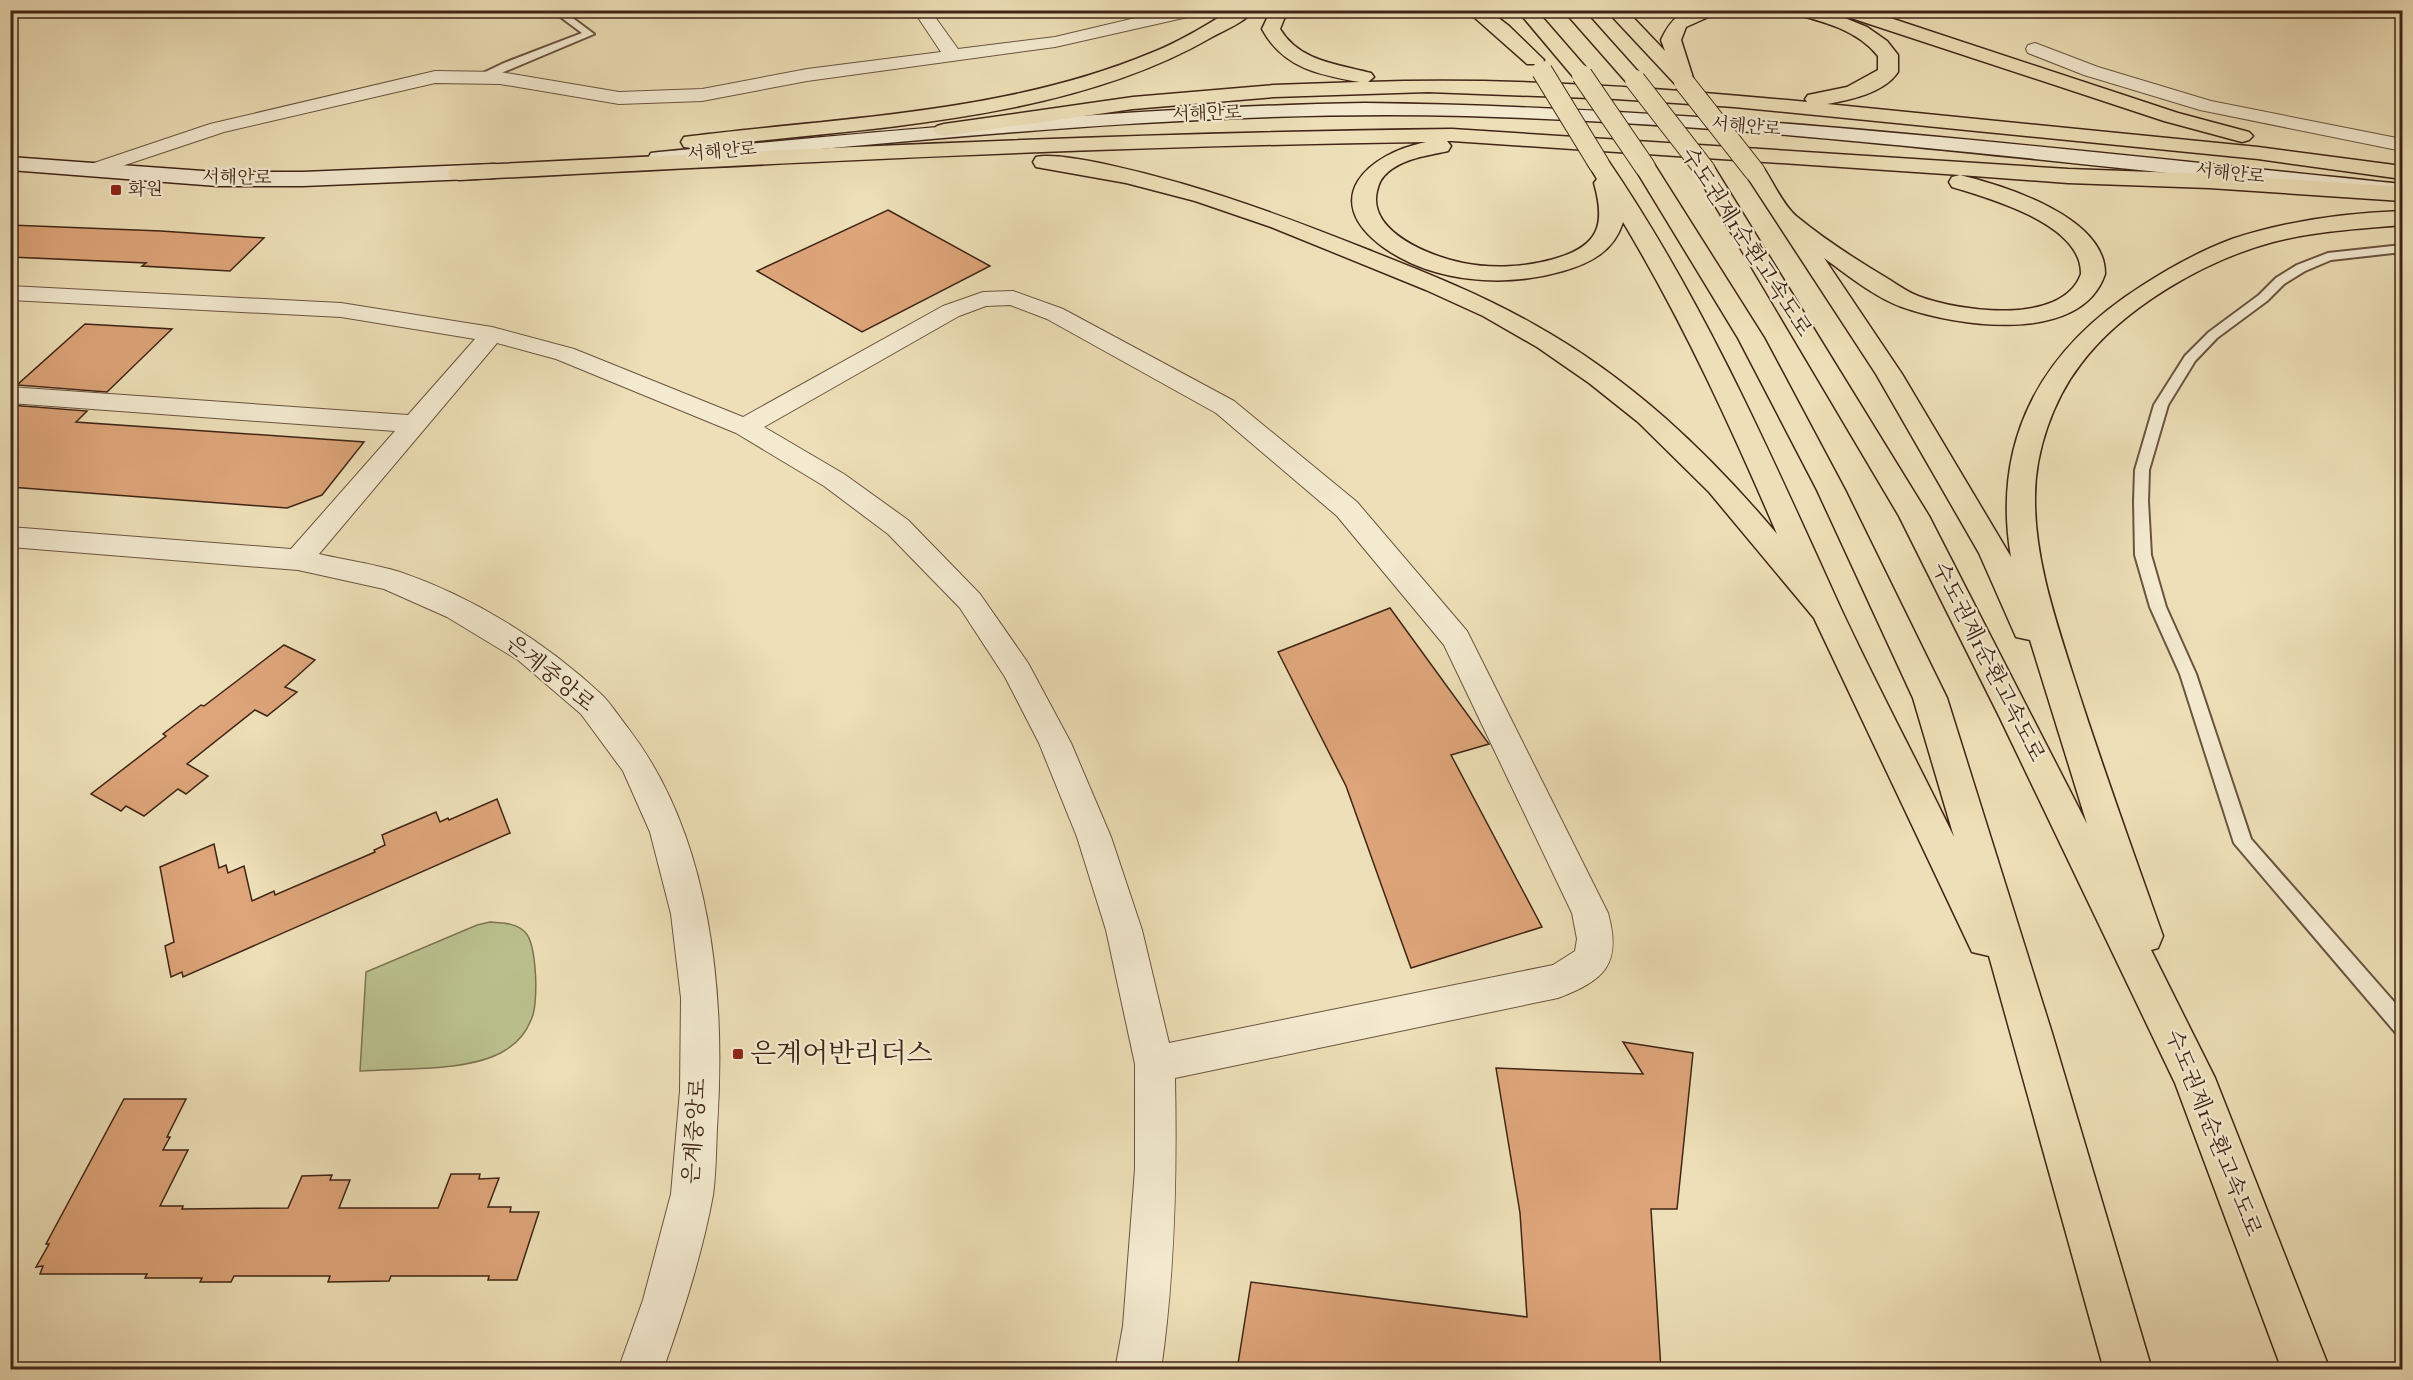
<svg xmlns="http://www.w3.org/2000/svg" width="2413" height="1380" viewBox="0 0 2413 1380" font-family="'IM FELL DW Pica','Noto Serif KR',serif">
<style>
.green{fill:#bac18d;stroke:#7d7352;stroke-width:1.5}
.building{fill:#dda579;stroke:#402517;stroke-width:1.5}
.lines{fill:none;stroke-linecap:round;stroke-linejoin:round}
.service-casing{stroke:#6b543f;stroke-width:4}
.minor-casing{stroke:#6b543f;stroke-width:2}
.secondary-casing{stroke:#402517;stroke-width:3}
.motorway-casing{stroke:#402517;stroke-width:3}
.service{fill:#f3ead0;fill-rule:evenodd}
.minor{fill:#f3ead0;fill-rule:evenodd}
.secondary{fill:#f3ead0;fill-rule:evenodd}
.motorway{fill:#eddfb7;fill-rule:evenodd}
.motorway-bridge-casing{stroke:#402517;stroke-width:22;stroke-linecap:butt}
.motorway-bridge{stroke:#eddfb7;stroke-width:20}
.poi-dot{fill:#8f2418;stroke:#f3ead0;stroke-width:2}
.labels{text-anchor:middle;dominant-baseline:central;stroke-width:4.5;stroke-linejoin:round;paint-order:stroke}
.far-street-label{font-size:18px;fill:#402517;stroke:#f3ead0}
.far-poi-label{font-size:18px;fill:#402517;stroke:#f3ead0;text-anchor:start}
.street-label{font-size:22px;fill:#402517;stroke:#f3ead0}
.near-poi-label{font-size:27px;fill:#402517;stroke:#f3ead0;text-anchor:start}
</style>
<rect width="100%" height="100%" fill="#eddfb7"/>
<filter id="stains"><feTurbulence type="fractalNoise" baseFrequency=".00333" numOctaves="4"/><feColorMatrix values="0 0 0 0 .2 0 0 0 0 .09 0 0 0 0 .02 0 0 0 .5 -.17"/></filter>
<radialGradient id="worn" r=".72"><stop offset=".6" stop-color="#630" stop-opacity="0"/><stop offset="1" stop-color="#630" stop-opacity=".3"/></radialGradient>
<path class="green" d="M490 922C503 923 516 923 525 932 537 944 539 1005 531 1020 526 1033 516 1044 504 1051 469 1072 402 1068 360 1071L366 972 477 925Z"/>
<g class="building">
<path d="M888 210 990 266 862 332 757 271Z"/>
<path d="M10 225 161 231 264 238 230 271 142 266 146 263 10 257Z"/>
<path d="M85 324 172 329 107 392 17 385Z"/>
<path d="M10 405 87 411 76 422 364 442 322 495 287 508 10 487Z"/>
<path d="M1390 608 1489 744 1451 755 1542 927 1411 968 1346 786 1278 652Z"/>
<path d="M284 645 315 660 285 687 297 692 267 716 255 710 187 764 208 776 186 794 178 789 144 816 126 806 121 811 91 794 166 736 163 734 201 705 204 706Z"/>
<path d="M497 799 510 833 183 977 182 972 171 977 165 946 174 942 160 867 214 844 219 868 226 865 228 873 244 866 252 901 274 891 275 895 375 852 374 850 385 845 382 835 436 812 440 822 448 818 449 820Z"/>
<path d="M1623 1042 1693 1053 1677 1209H1651L1661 1370H1237L1251 1282 1527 1317 1520 1213 1496 1068 1643 1074Z"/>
<path d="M124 1099H186L167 1137H170L163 1150H188L160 1206H183L182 1209 288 1208 302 1176 332 1175 330 1180H350L339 1208H438L451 1174H480L479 1179 499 1178 488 1207H511L510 1212H539L517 1280H488L489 1276H391L389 1281 328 1282 330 1276H234L231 1282H200L202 1278H145L147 1274H40L43 1266 36 1267 49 1244H46Z"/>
</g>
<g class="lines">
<g class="service-casing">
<g id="service">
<path d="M551 10H562L594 34 487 79H479V75L504 63 582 33Z"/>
<path d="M2402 245V252L2331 260 2305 271 2284 284 2267 301 2217 338 2195 361 2168 405 2149 470 2148 501 2151 555 2166 607 2196 674 2251 839 2402 1011V1034L2395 1032 2234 843 2180 674 2150 607 2135 555 2134 501 2135 470 2154 405 2185 356 2209 332 2259 295 2276 278 2297 265 2328 253Z"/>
</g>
</g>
<g class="minor-casing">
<g id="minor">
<path d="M913 10H930L958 49 1055 37 1169 10H1203L1201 14 1055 47 807 81 702 101 619 104 500 84 435 83 224 132 95 175 88 173 85 169 88 165 210 124 435 71 500 72 619 92 702 89 807 69 941 52Z"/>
<path d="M2035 43 2098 67 2211 101 2402 139V151L2200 110 2084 75 2028 53 2026 49 2028 45Z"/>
<path d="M10 286 341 303 492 327 574 349 743 417 943 306 983 292 1013 291 1063 309 1234 401 1357 502 1467 631 1608 913C1622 964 1605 980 1558 998L1175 1078C1177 1175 1175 1273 1161 1370H1115L1123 1326 1135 1169V1064L1106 930 1077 837 1039 743 1005 677 960 608 888 534 824 486 736 433 556 359 497 343 319 554C345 560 374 564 400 572 473 597 546 642 602 695 612 705 619 717 628 728 712 837 726 995 717 1128 716 1150 716 1174 713 1195 702 1255 683 1313 663 1370H618L643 1300 671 1194 680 1091 681 998 671 914 650 832 623 771 581 714 518 660 447 617 384 589 298 570 10 547V527L291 549 395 431 10 403V387L408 415 475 339 341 317 10 300ZM1010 305 1047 319 1216 413 1337 516 1444 645 1572 913 1577 939 1575 951 1553 965 1169 1043 1142 930 1111 837 1071 743 1028 663 980 594 908 520 844 474 764 427 959 316 986 306Z"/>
</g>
</g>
<g class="secondary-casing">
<g id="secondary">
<path d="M1365 103C1712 107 2057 149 2402 184V198C2318 191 2233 180 2149 171 1922 147 1694 122 1466 116 1196 109 927 140 659 164L651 163 648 158 651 153 659 152C894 131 1128 107 1365 103Z"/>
<path d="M10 157 217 172H303L494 164 502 166 505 171 502 176 494 178 303 186H217L10 170Z"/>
</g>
</g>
<g class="motorway-casing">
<g id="motorway">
<path d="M1231 10H1254C1245 22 1225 30 1212 37 1064 123 859 128 692 148L684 147 681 142 684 137 692 136C845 117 1007 113 1151 53 1179 42 1205 26 1231 10Z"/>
<path d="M1271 10H1291L1284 19 1280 29C1300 62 1338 64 1371 73L1374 77 1368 82C1514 77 1662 88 1807 102L1805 99 1808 95 1847 87 1878 70V56C1857 30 1825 22 1794 14L1792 10H1825L1867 27 1887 41 1898 55V72C1884 93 1850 100 1827 104L2258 147 2402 166V179L2258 159 1734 107 1616 99 1428 92 1274 97 1133 109 944 136 937 134 933 130 937 126 944 124 1133 97 1274 85 1360 82C1319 75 1283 68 1262 29Z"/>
<path d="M1466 10H1488L1509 26 1544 60 1541 64H1527Z"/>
<path d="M1517 10H1536L1589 71 1592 75 1589 79H1575Z"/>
<path d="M1563 10H1583L1642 76 1645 80 1642 84H1628Z"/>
<path d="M1606 10H1626L1665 51 1661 40C1675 10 1686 10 1717 10L1715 14 1686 27 1681 40 1694 81 1691 86H1677Z"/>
<path d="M1837 10H1866L2178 113 2249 132 2253 136 2249 140 2242 142 2164 121 1839 14Z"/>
<path d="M1452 129 2068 169 2209 174 2402 187V201L2209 188 2068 183 1960 175C2005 186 2106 217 2105 274 2081 346 1955 326 1902 307 1876 298 1847 275 1824 258L1902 374 2011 557C1991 438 2043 348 2143 285 2171 267 2200 251 2232 239 2286 221 2346 213 2402 211V225C2359 229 2315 231 2273 242 2205 260 2122 308 2080 365 2053 400 2035 452 2035 496 2034 557 2055 618 2073 675 2101 763 2132 849 2163 936L2158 948 2151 950 2215 1078 2330 1370H2282L2175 1083 1999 716 1899 516 1694 170 1697 165 1705 163 1713 165 1716 170 1929 516 2087 824 2030 640 2016 637 1979 553 1876 374 1744 172 1747 167 1755 165 1763 167C1773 182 1783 205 1796 216 1825 240 1858 261 1890 280 1899 286 1908 292 1918 296 1957 311 2062 327 2081 274 2082 224 1991 199 1952 187L1949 182 1952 177 1960 175 1452 141H1447L1451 146 1448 151C1426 156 1405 158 1388 172 1381 178 1379 183 1377 191 1367 232 1432 257 1463 263 1492 269 1526 267 1554 259 1599 246 1606 225 1594 183L1597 179 1588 164 1591 159 1599 157 1607 159C1703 299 1771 455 1841 609 1877 686 1917 761 1954 837L1913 698 1817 490 1738 338 1634 167 1637 162 1645 160 1653 162 1656 167 1764 338 1845 490 1947 698 2052 1033 2152 1370H2104L1989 956 1972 952 1814 618 1709 492 1638 422 1589 383 1537 347 1483 316 1426 290 1271 227 1195 201 1126 183 1036 167 1033 162 1036 157C1063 151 1153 175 1183 184 1245 202 1306 225 1366 249 1424 272 1481 294 1535 325 1630 378 1708 452 1777 534 1731 427 1683 322 1623 222 1614 251 1591 263 1563 271 1505 288 1433 283 1383 247 1318 199 1367 154 1426 142 1103 146 781 163 459 180L451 178 448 173 451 168 459 166C790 149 1121 133 1452 129Z"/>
</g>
</g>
<use href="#service" class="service"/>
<use href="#minor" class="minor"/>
<use href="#secondary" class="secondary"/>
<use href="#motorway" class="motorway"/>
<g class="motorway-bridge-casing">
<g id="motorway-bridge">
<path d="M1542 71 1599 164"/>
<path d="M1582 75 1645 167"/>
<path d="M1635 80 1705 170"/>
<path d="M1684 82 1755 172"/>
</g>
</g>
<use href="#motorway-bridge" class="motorway-bridge"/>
</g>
<g class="poi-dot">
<rect x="110" y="184" width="12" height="12" rx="3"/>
<rect x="732" y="1048" width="12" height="12" rx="3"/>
</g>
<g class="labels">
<g class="far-street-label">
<text transform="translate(1207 114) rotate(-2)">서해안로</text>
<text transform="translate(1746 127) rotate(5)">서해안로</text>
<text transform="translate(722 152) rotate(-5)">서해안로</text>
<text transform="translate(2230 174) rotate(6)">서해안로</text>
<text transform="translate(237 178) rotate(1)">서해안로</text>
</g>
<g class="far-poi-label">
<text x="128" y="190">화원</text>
</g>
<g class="street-label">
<text transform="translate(1746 242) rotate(57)">수도권제1순환고속도로</text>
<text transform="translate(1988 662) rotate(63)">수도권제1순환고속도로</text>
<text transform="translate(550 674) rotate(39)">은계중앙로</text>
<text transform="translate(695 1131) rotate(-86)">은계중앙로</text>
<text transform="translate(2213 1133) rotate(68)">수도권제1순환고속도로</text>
</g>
<g class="near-poi-label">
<text x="750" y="1054">은계어반리더스</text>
</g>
</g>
<rect width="2413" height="1380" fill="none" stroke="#eddfb7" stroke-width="36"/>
<rect x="12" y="12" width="2389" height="1356" fill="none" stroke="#402517" stroke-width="3"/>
<rect x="18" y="18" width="2377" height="1344" fill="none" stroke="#402517" stroke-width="1.5"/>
<rect width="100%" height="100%" filter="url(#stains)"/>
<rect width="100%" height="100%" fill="url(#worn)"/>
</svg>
